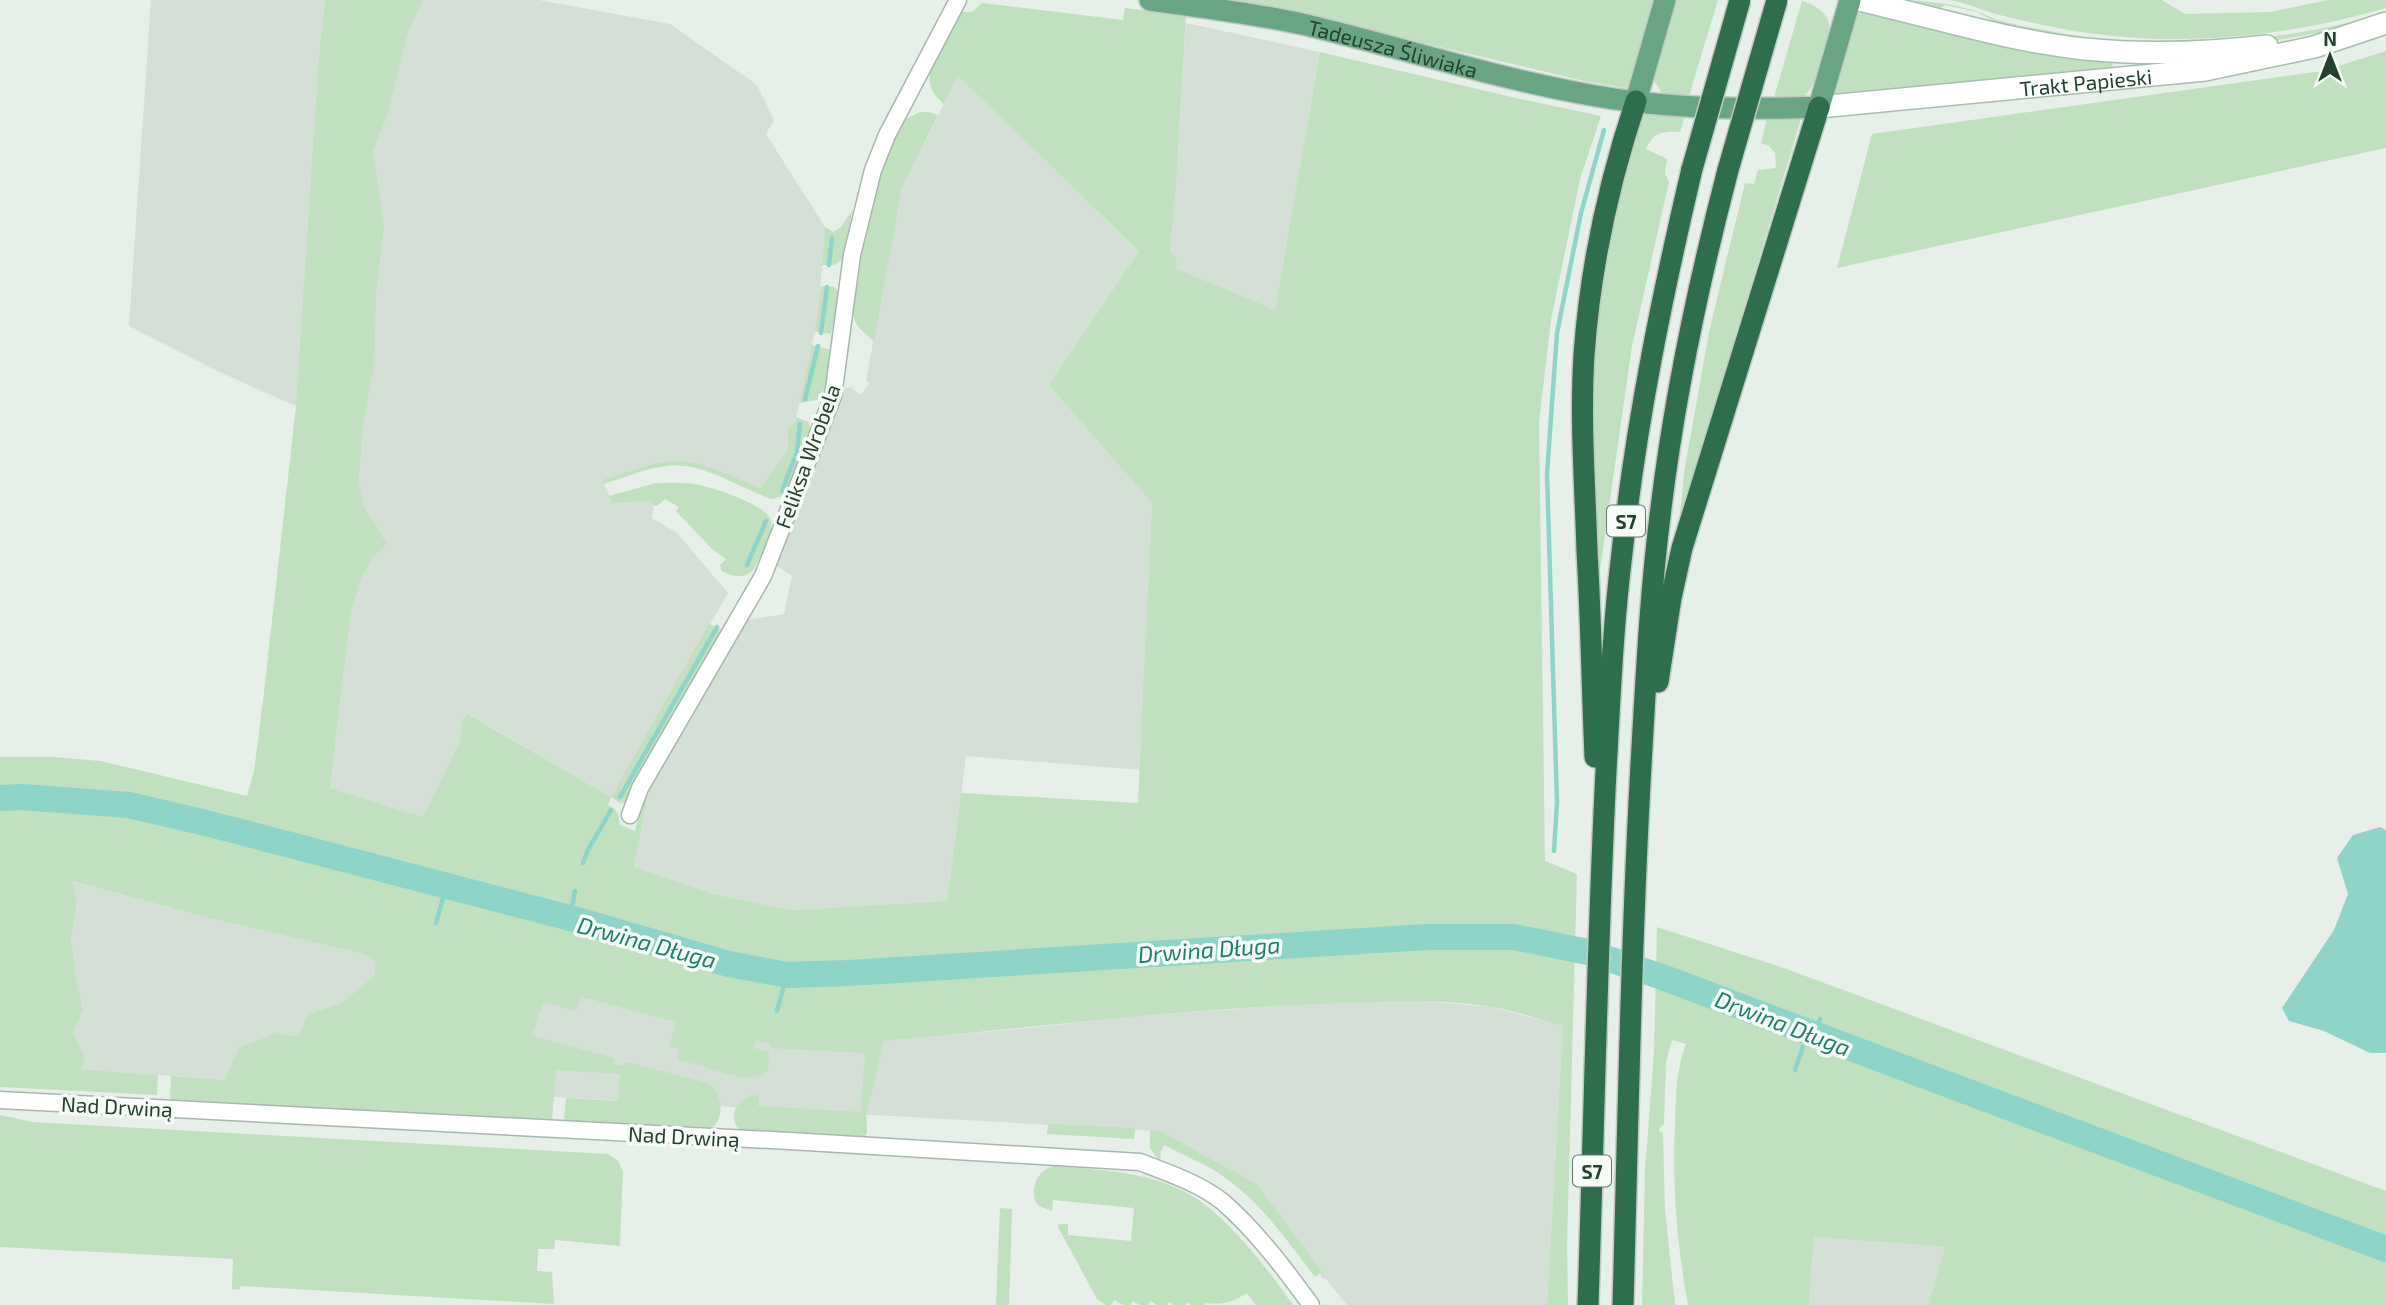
<svg xmlns="http://www.w3.org/2000/svg" width="2386" height="1305" viewBox="0 0 2386 1305" font-family="'Exo 2',sans-serif">
<style>
.built{fill:#d4dfd6}
.green{fill:#c0e0bf}
.water{fill:#8ed4c8}
.lines{fill:none;stroke-linecap:round;stroke-linejoin:round}
.stream{stroke:#8ed4c8;stroke-width:4.5}
.river{stroke:#8ed4c8;stroke-width:26}
.street-casing{stroke:#a8b7ad;stroke-width:19}
.secondary-casing{stroke:#a7beaf;stroke-width:24}
.primary-casing{stroke:#c2cac5;stroke-width:24}
.highway-casing{stroke:#c2cac5;stroke-width:24}
.street{stroke:#fff;stroke-width:16}
.secondary{stroke:#fff;stroke-width:21}
.primary{stroke:#6aa583;stroke-width:21}
.highway{stroke:#2f6e4d;stroke-width:21}
.highway-bridge-casing{stroke:#c2cac5;stroke-width:24;stroke-linecap:butt}
.highway-bridge{stroke:#2f6e4d;stroke-width:21}
.labels{text-anchor:middle;dominant-baseline:central;stroke-width:7;stroke-linejoin:round;paint-order:stroke}
.shield{fill:#f7fbf7;stroke:#63796c;stroke-width:2}
.shield-label{font-size:19px;font-weight:bold;fill:#244130}
.street-label{font-size:21px;fill:#244130;stroke:#f7fbf7}
.water-label{font-size:23px;font-style:italic;fill:#1c7f70;stroke:#f7fbf7}
</style>
<rect width="100%" height="100%" fill="#e6efe8"/>
<g class="built">
<path d="M151 0H539L670 24 757 85 774 120 766 134 825 227 818 317 795 422 787 428 788 450 760 488 707 467 681 461 667 462 602 480 613 503 654 501 652 518 677 533 728 593 611 797 469 714 462 722 460 741 423 817 330 788 351 613 361 579 372 557 387 544 364 506 359 482 363 425 296 406 217 371 129 326Z"/>
<path d="M1186 23 1320 52 1275 311 1177 269 1170 252 1176 188Z"/>
<path d="M958 76 1139 251 1049 385 1152 503 1141 770 966 756 947 901 791 910 713 894 634 867 649 788 746 620 784 614 792 576 772 563 816 463 845 388 851 387 861 395 869 384 866 380 902 188Z"/>
<path d="M71 881 205 917 364 954 375 963V975L343 1002 308 1014 298 1037 226 1080 81 1069 85 1057 73 1033 83 1010 76 977 71 938 77 903Z"/>
<path d="M541 987 694 1026 883 1041 1039 1027 1123 1017 1290 1005 1409 1000 1492 1007 1563 1026 1547 1305H1347L1325 1278 1323 1279 1320 1274 1321 1273 1257 1184 1159 1131 554 1097 425 1025Z"/>
<path d="M1814 1237 1945 1247 1928 1305H1809Z"/>
</g>
<g class="green">
<path d="M325 0H423L407 34 387 115 373 151 384 226 376 294 374 365 363 425 359 481 364 506 387 544 372 558 361 579 351 613 330 788 423 817 460 741 462 722 468 714 611 797 709 624 723 630 625 802 620 803 611 797 608 805C618 810 619 814 620 825L635 831 644 792 670 746H674L649 788 634 867 713 894 791 910 947 901 961 793 1138 803 1152 503 1049 385 1139 251 958 76 944 104C933 95 928 87 930 72L961 12H972L982 3 1123 20 1125 8 1186 16 1176 188 1170 252 1176 258 1177 269 1275 310 1320 52 1520 99 1601 116 1580 179 1551 320 1539 422 1545 861 1577 874 1567 1246 1568 1305H1547L1563 1026C1540 1020 1516 1011 1492 1007 1436 998 1379 1002 1322 1004 1176 1009 1030 1028 884 1041L866 1115 867 1133 863 1139 742 1132C724 1118 738 1095 759 1095L758 1106 861 1112 865 1053 770 1048 771 1044 756 1040 754 1048 769 1052 768 1070 761 1076 742 1078 677 1059 679 1049 669 1046 676 1022 581 997 576 1011 543 1002 532 1036 614 1058V1064L622 1066 627 1062 708 1083C723 1093 727 1123 707 1130L564 1121 566 1098 618 1101 620 1074 556 1070 552 1121 170 1101 171 1076 225 1080 239 1048 277 1033 298 1037 308 1014 343 1002 375 975V963L364 954 205 917 72 881 77 903 71 938 76 977 83 1010 73 1033 85 1057 81 1069 158 1075 157 1095 0 1087V757H52L101 761 247 796 254 771 263 701 296 406 319 58Z"/>
<path d="M1207 0H1655L1629 86 1626 88 1584 81 1368 30Z"/>
<path d="M1673 0H1718L1688 99 1662 93 1650 75Z"/>
<path d="M1900 0C1922 0 1957 4 1978 12 1985 14 1991 18 1998 20 2018 26 2040 29 2060 33 2169 52 2280 43 2386 13V15L2324 32 2278 40 2251 44 2140 45 2059 35 1995 22 1977 12 1945 5 1938 9Z"/>
<path d="M1949 0H2162L2185 14 2270 12 2328 0H2386V8C2279 39 2168 49 2058 28 2037 24 2016 19 1995 14 1980 9 1966 3 1949 0Z"/>
<path d="M1802 1C1813 5 1823 9 1828 20 1834 34 1817 87 1804 96 1796 102 1783 100 1773 101Z"/>
<path d="M1863 11 2110 61 2113 65 2111 69 1835 97 1830 93 1852 19Z"/>
<path d="M2386 51V148L1837 268 1872 134 2322 71Z"/>
<path d="M920 112H928L938 115 902 188 874 341C861 331 853 324 852 307L868 214 882 167 890 145 904 120Z"/>
<path d="M1642 112 1685 115 1680 132C1664 130 1652 133 1646 149L1667 159 1665 174 1669 182 1632 346 1597 591C1593 471 1584 349 1608 230 1616 190 1631 151 1642 112Z"/>
<path d="M1767 118 1801 119 1679 525 1684 473 1709 332 1745 183 1754 184 1758 170 1776 168 1775 153 1769 146 1761 143Z"/>
<path d="M852 211 845 258 834 265H822L825 227 833 232 840 228Z"/>
<path d="M821 286 834 287 839 292 831 334 815 332Z"/>
<path d="M812 345 831 350 827 386 817 400 799 403Z"/>
<path d="M796 417 808 422 812 430 790 486 780 497 771 499C737 487 704 462 667 466 645 468 624 478 603 484L602 480C624 474 660 459 682 461 709 464 735 478 760 488L788 450 787 428 795 422Z"/>
<path d="M656 483C670 483 685 482 699 485 715 488 766 505 771 520 775 532 759 559 753 570 745 579 732 577 722 571L720 565 726 559 712 549 676 511 679 507 665 499 657 506 653 505V501L613 503 609 496Z"/>
<path d="M1657 927 1781 967 2386 1191V1305H1928L1945 1247 1814 1237 1809 1305H1688C1677 1246 1672 1184 1675 1124 1676 1096 1676 1070 1686 1044L1672 1040 1666 1062 1664 1124 1660 1127 1659 1131 1663 1133 1665 1209 1675 1305H1642L1645 1170 1654 1053Z"/>
<path d="M0 1115 33 1122 608 1154 618 1161 623 1172 620 1246 555 1240 554 1249H538L537 1271 552 1272 554 1304 241 1286 239 1290 232 1289 233 1259 0 1247Z"/>
<path d="M1048 1124 1135 1128 1134 1139 1047 1134Z"/>
<path d="M1150 1130 1160 1131 1257 1184 1322 1272 1315 1277C1288 1242 1263 1205 1227 1179 1209 1165 1185 1156 1164 1145L1161 1151 1160 1162 1150 1148Z"/>
<path d="M1054 1166C1104 1170 1163 1172 1204 1204 1236 1228 1270 1272 1293 1305H1256L1247 1293C1233 1302 1223 1305 1206 1303L1204 1305H1192L1187 1302 1186 1305H1174L1169 1302 1167 1305H1157L1151 1301 1148 1305H1140L1133 1301 1130 1305H1123L1114 1300 1111 1305H1106L1097 1299 1058 1227 1059 1224H1068V1235L1131 1241 1134 1208 1053 1200 1052 1211 1039 1206 1035 1201C1031 1185 1038 1170 1054 1166Z"/>
<path d="M1000 1208 1012 1209 1009 1305H996Z"/>
</g>
<path class="water" d="M2380 827 2386 830V1053H2370L2324 1031 2289 1021 2282 1008 2334 930 2348 894 2337 858 2353 835Z"/>
<g class="lines">
<g class="stream">
<path d="M829 265 832 238"/>
<path d="M821 333 827 287"/>
<path d="M805 399 818 346"/>
<path d="M782 491 797 452 800 424"/>
<path d="M747 565 766 521"/>
<path d="M620 797 717 627"/>
<path d="M1554 851 1557 802 1547 474 1557 333 1581 213 1604 130"/>
<path d="M583 863 588 850 611 810"/>
<path d="M570 918 575 891"/>
<path d="M436 923 446 887"/>
<path d="M777 1011 787 975"/>
<path d="M1814 1034 1820 1019"/>
<path d="M1795 1070 1808 1032"/>
</g>
<path class="river" d="M0 798 21 797 129 805 206 823 570 918 729 964 787 975 849 973 1426 937H1514L1588 952 1662 977 2386 1249"/>
<g class="street-casing">
<g id="street">
<path d="M630 815 640 788 763 576 833 396 852 255 873 170 887 135 958 0"/>
<path d="M0 1100 790 1141 1140 1162C1168 1173 1199 1183 1223 1202 1256 1231 1285 1269 1311 1305"/>
</g>
</g>
<g class="secondary-casing">
<g id="secondary">
<path d="M1859 0C1933 17 2009 41 2085 49 2144 55 2207 53 2267 46"/>
<path id="s1" d="M1819 107 2205 70 2314 47 2386 23"/>
</g>
</g>
<g class="primary-casing">
<g id="primary">
<path id="s2" d="M1150 0C1200 7 1252 13 1302 24 1400 47 1497 79 1596 96 1669 109 1746 110 1819 107L1850 0"/>
<path d="M1636 101 1665 0"/>
</g>
</g>
<g class="highway-casing">
<g id="highway">
<path d="M1658 682 1671 598 1682 548 1819 107"/>
<path d="M1595 757C1592 688 1591 619 1587 551 1585 485 1580 420 1584 355 1590 270 1609 182 1636 101"/>
<path d="M1588 1305C1594 1127 1597 949 1606 771 1610 698 1613 625 1622 553 1636 423 1662 296 1692 169"/>
<path d="M1623 1305C1628 1125 1631 945 1641 765 1646 679 1650 593 1661 508 1675 393 1699 281 1728 170"/>
</g>
</g>
<use href="#street" class="street"/>
<use href="#secondary" class="secondary"/>
<use href="#primary" class="primary"/>
<use href="#highway" class="highway"/>
<g class="highway-bridge-casing">
<g id="highway-bridge">
<path d="M1692 169 1740 0"/>
<path d="M1728 170 1777 0"/>
</g>
</g>
<use href="#highway-bridge" class="highway-bridge"/>
</g>
<g class="labels">
<g class="shield">
<rect x="1607" y="505.5" width="38" height="31" rx="5"/>
<rect x="1573" y="1155.5" width="38" height="31" rx="5"/>
</g>
<g class="shield-label">
<text x="1626" y="521">S7</text>
<text x="1592" y="1171">S7</text>
</g>
<g class="street-label">
<text stroke="none"><textPath href="#s2" startOffset="248">Tadeusza Śliwiaka</textPath></text>
<text stroke="none"><textPath href="#s1" startOffset="268">Trakt Papieski</textPath></text>
<text transform="translate(807 456) rotate(-70)">Feliksa Wrobela</text>
<text transform="translate(117 1106) rotate(3)">Nad Drwiną</text>
<text transform="translate(684 1136) rotate(3)">Nad Drwiną</text>
</g>
<g class="water-label">
<text transform="translate(647 942) rotate(15)">Drwina Długa</text>
<text transform="translate(1209 949) rotate(-4)">Drwina Długa</text>
<text transform="translate(1783 1023) rotate(21)">Drwina Długa</text>
</g>
</g>
<g transform="translate(2330 56)" stroke="#f7fbf7" stroke-width="5" paint-order="stroke">
<path d="M0-5L12 26L0 18L-12 26Z" fill="#244130"/>
<text y="-10" font-size="19" font-weight="bold" text-anchor="middle" fill="#244130">N</text>
</g>
</svg>
